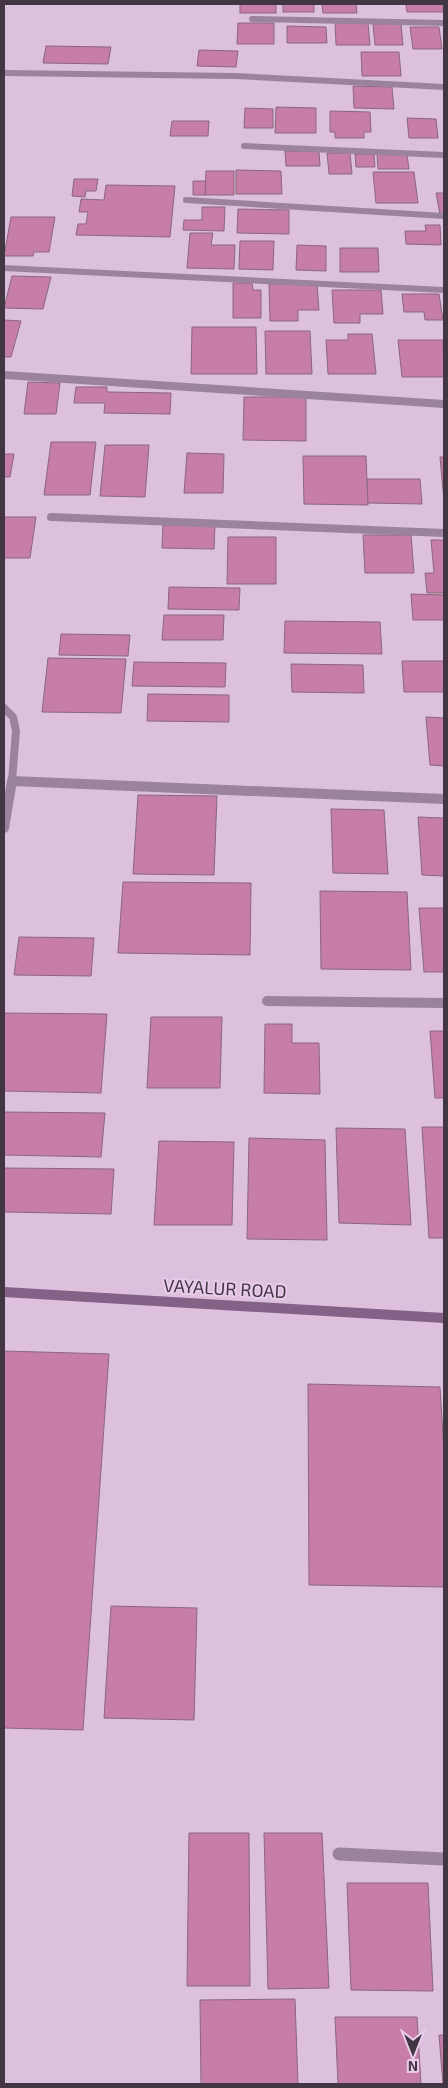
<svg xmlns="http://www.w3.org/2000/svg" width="448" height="2088" viewBox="0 0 448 2088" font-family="'Exo 2',sans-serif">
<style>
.building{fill:#c67da8;stroke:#8a687b}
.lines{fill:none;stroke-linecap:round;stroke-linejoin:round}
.lane{stroke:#9b839d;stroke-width:6}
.street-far3{stroke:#9b839d;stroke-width:6}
.street-far2{stroke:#9b839d;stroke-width:8}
.street-far1{stroke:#9b839d;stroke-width:10}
.street{stroke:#9b839d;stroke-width:13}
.secondary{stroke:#846186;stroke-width:10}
.labels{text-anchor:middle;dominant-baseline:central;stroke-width:4;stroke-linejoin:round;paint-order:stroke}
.street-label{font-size:18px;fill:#413642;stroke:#e9cceb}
</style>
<rect width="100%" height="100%" fill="#dcc0de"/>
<g class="building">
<rect x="240" y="4" width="36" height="9"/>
<rect x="283" y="4" width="31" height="8"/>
<path d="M322 4H356L357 13H323Z"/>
<path d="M406 4H444V12H407Z"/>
<path d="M335 22 368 23 370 45H336Z"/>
<path d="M238 23H274V44H237Z"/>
<path d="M373 24H401L403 45H375Z"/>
<path d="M287 26 326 27 327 43H287Z"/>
<path d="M410 27H439L442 49H413Z"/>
<path d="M46 46 111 47 108 64 43 63Z"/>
<path d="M199 50 238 51 236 67 197 66Z"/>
<path d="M361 52H399L401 76H362Z"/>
<path d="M353 86 392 87 394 109 354 108Z"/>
<path d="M276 107 316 108V133H275Z"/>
<path d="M245 108 273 109V128H244Z"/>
<path d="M330 111 370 112 371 132H364V138H335V132H330Z"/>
<path d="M407 118 436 119 438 138H409Z"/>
<path d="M172 121H209L208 136H170Z"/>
<path d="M285 151H319L320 166H286Z"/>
<path d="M327 153H350L352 174H329Z"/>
<path d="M355 154H374L375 167H356Z"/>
<path d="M377 154H407L409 169H378Z"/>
<path d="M236 170 281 171 282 194H236Z"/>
<path d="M206 171H234V195H205Z"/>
<path d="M373 172H414L418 203H376Z"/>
<path d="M74 179H98L96 191H86L85 197 72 196Z"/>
<path d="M193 181H206L205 195H193Z"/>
<path d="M106 185 175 186 170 237 76 235 78 224H86L88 212H79L81 199 104 200Z"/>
<path d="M436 193H444V214H440Z"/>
<path d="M202 207H225L224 231 183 230 184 220H202Z"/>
<path d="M238 209 289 210V234L237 233Z"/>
<path d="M11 217H55L49 252H34L33 256H4Z"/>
<path d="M425 225H440L441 245 406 244 405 231H426Z"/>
<path d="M190 233H213L211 245H235L234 269 187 268Z"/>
<path d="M240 241H274L273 270 239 269Z"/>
<path d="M297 245 326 246V271L296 270Z"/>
<path d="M340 248H378L379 272H340Z"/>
<path d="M12 276 51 277 43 309 4 308Z"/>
<path d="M233 283H252L253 290H261V318H233Z"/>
<path d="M269 284H317L319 310H298V321H270Z"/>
<path d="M332 290H381L383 314H360V323H334Z"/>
<path d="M402 294H439L443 320H425L424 312H404Z"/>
<path d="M4 320 21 321 11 357H4Z"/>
<path d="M192 327H256L257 374H191Z"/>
<path d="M265 331H310L312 374H266Z"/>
<path d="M348 334H372L376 374H328L326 340H348Z"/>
<path d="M398 340H443L444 377H402Z"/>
<path d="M28 382 60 383 56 414H24Z"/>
<path d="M76 387H107V392L171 393 170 414 104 413 105 403H74Z"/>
<path d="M244 397H306V441L243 440Z"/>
<path d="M51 442H96L90 495H44Z"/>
<path d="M105 445H149L145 497 100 496Z"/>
<path d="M187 453 224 454 223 493H184Z"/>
<path d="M4 454H14L10 477H4Z"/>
<path d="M303 456H366L368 505 304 504Z"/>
<path d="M440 457H444V501Z"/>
<path d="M367 479H420L422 504 368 503Z"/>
<path d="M4 517H36L30 558H4Z"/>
<path d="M163 525H215L214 549 162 548Z"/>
<path d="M363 535H411L414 573H365Z"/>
<path d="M228 537H276V584H227Z"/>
<path d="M431 540H444V593H427L425 573H434Z"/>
<path d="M169 587 240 588 239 610 168 609Z"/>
<path d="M411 594 444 595V620H413Z"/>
<path d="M164 615H224L223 640H162Z"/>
<path d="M285 621 380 622 382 654 284 653Z"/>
<path d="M61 634 130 635 128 656 59 655Z"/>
<path d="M48 658 126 659 121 713 42 712Z"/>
<path d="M402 661H444V692H404Z"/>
<path d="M134 662 226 663 225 687 132 686Z"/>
<path d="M291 664 363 665 364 693 292 692Z"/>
<path d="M148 694 229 695V722L147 721Z"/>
<path d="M426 717 444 718V766L430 765Z"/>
<path d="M138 795 217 796 214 875 133 874Z"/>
<path d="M331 809 384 810 388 874 333 873Z"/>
<path d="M418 817 444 818V876L422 875Z"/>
<path d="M123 882 251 883 250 955 118 953Z"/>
<path d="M320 891 407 892 411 970 321 969Z"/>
<path d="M419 908H444V972H424Z"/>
<path d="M19 937 94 938 91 976 14 975Z"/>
<path d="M4 1013 107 1014 101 1093 4 1091Z"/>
<path d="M151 1017H222L220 1088H147Z"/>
<path d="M265 1024H292V1043H319L320 1094 264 1093Z"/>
<path d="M430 1031H444V1098H435Z"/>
<path d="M4 1112 105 1113 101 1157 4 1155Z"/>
<path d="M422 1127H444V1238H429Z"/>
<path d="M336 1128 405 1129 411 1225 339 1223Z"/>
<path d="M249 1138 325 1140 327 1240 247 1239Z"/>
<path d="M159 1141 234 1142 232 1225H154Z"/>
<path d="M4 1168 114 1169 111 1214 4 1212Z"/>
<path d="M4 1351 109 1354 83 1730 4 1728Z"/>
<path d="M308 1384 440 1387 444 1452V1587L309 1585Z"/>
<path d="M111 1606 197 1608 194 1720 104 1718Z"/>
<path d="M189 1833H249L250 1986H187Z"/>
<path d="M264 1833H322L329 1988 268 1989Z"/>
<path d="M347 1883H428L433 1991 351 1990Z"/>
<path d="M295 1999 298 2084H201L200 2000Z"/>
<path d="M335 2017H417L421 2084H338Z"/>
<path d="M439 2035H444V2084H443Z"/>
</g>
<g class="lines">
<path class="lane" d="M4 73 235 76"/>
<g class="street-far3">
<path d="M252 19 444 23"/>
<path d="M235 76 444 87"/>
<path d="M244 146 444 155"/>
<path d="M186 200 444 216"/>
<path d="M4 268 444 290"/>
</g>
<g class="street-far2">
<path d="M4 375 444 404"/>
<path d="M51 517 444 533"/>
<path d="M4 708 13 717 16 731 12 781"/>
<path d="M12 782H38"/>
</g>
<g class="street-far1">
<path d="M4 828 12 781 444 799"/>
<path d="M267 1001 444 1003"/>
</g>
<path class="street" d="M339 1854 444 1859"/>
<path class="secondary" d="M4 1292 444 1318"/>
</g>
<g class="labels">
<g class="street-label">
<text transform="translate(225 1288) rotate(3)">VAYALUR ROAD</text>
</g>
</g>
<rect width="448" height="2088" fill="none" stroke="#413642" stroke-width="10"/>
<g transform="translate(413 2053) rotate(180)" stroke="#e9cceb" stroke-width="4" paint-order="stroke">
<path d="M0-4L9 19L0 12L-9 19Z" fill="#413642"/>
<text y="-8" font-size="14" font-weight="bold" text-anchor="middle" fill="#413642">N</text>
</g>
</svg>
